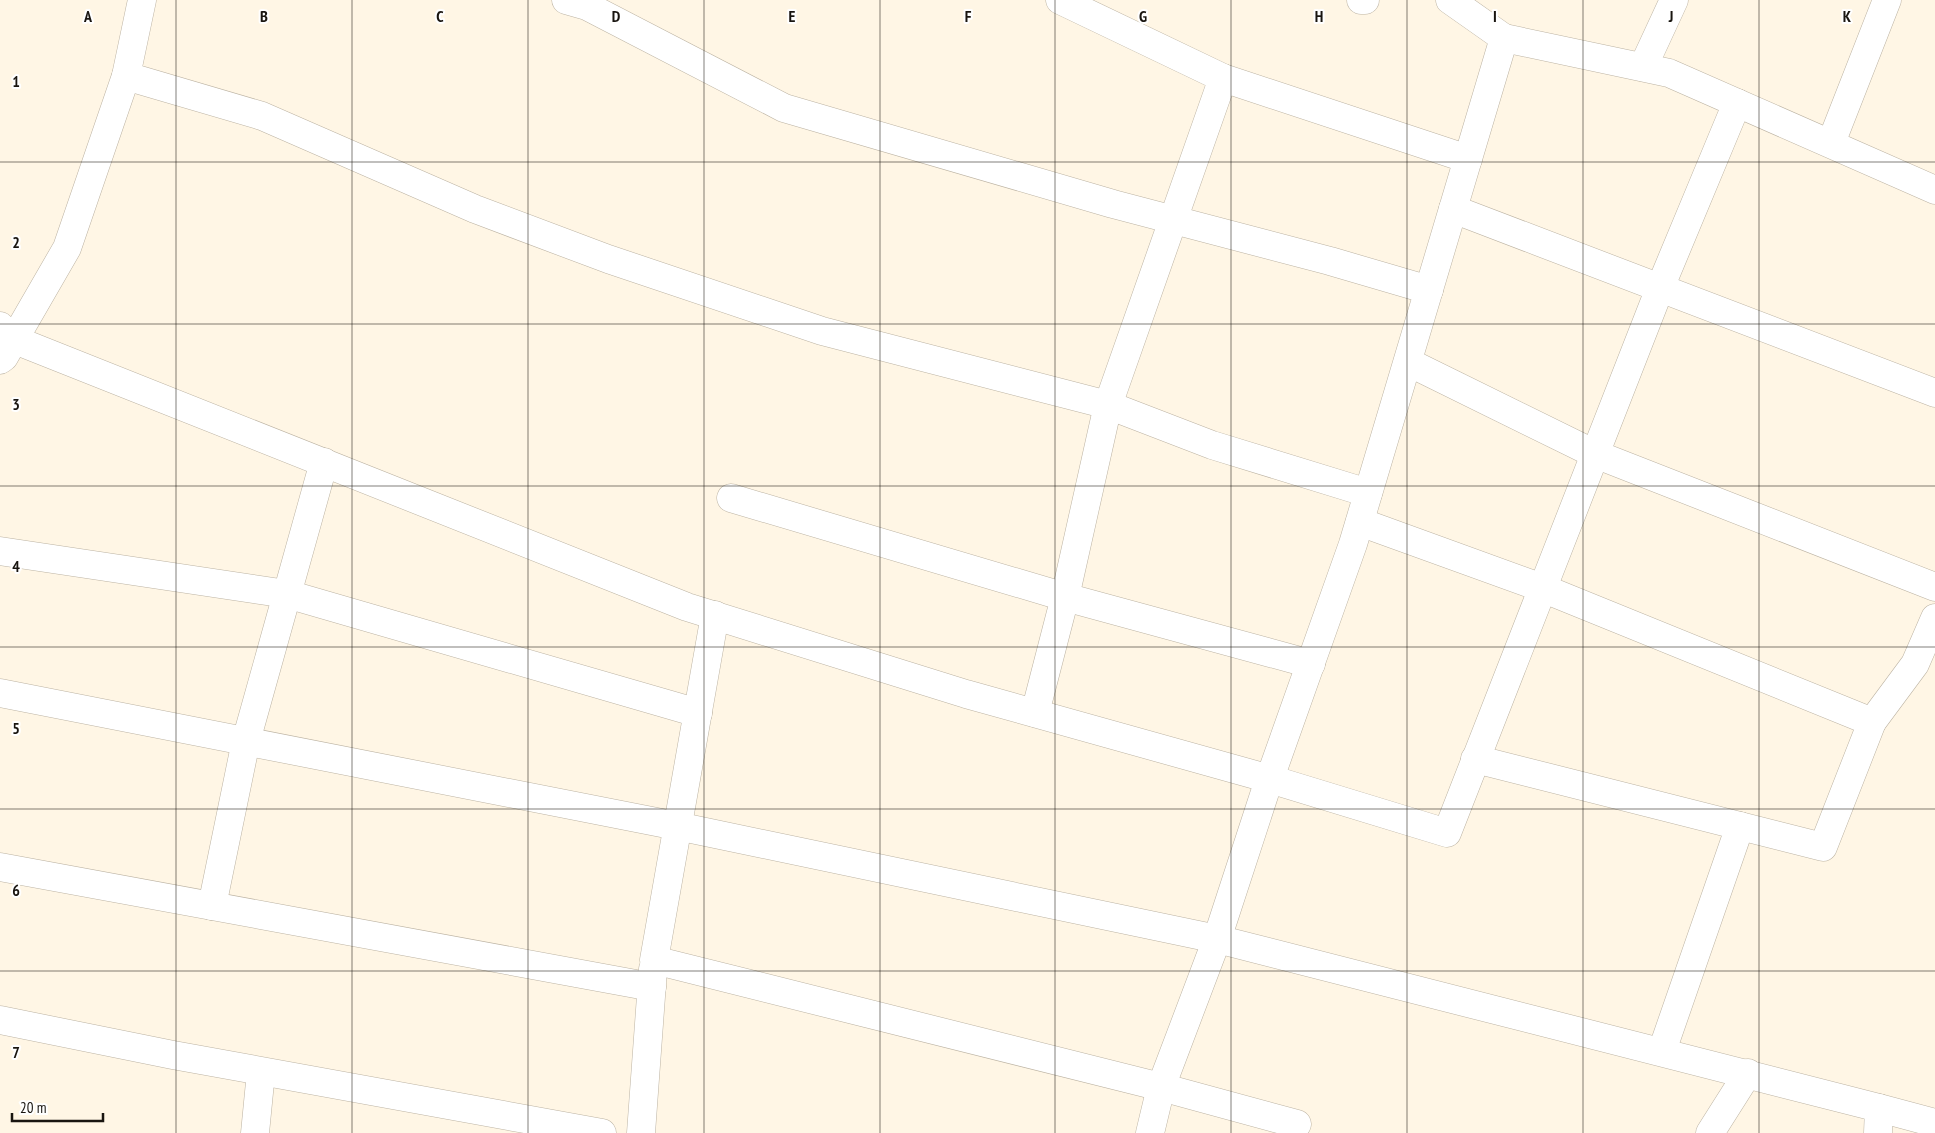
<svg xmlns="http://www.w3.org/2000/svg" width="1935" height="1133" viewBox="0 0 1935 1133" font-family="'PT Sans Narrow',sans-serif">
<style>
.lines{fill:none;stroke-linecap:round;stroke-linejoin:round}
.minor-casing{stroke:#bcb3a3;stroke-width:29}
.minor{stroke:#fff;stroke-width:28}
.grid{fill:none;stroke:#191510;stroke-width:1;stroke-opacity:0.55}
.grid-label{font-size:16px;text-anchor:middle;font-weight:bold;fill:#191510;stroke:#fff;stroke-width:4;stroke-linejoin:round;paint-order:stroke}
</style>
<rect width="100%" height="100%" fill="#fff6e5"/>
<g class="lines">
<g class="minor-casing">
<g id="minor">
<path d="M142 0 126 76 262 116 475 209 608 259 822 331 1108 405 1212 445 1368 493"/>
<path d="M566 0 587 6 784 108 1113 204 1330 261 1429 290"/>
<path d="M1060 0 1223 78 1468 159"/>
<path d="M1361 0H1365"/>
<path d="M1504 38 1669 73 1935 190"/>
<path d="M1643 67 1674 0"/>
<path d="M1831 143 1887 0"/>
<path d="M1453 209 1935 393"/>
<path d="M0 326 15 340 687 607 966 694 1270 779 1447 833 1660 288 1737 103"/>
<path d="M0 360 4 357 67 248 126 76"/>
<path d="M1408 362 1595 454 1935 587"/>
<path d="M731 498 1065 597 1311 664"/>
<path d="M1360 522 1542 588 1872 722 1915 664 1935 618"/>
<path d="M0 551 287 594 698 713"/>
<path d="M715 615 654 960 1161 1087 1297 1124"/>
<path d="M0 693 677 826 1217 939 1879 1108 1878 1133"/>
<path d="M1035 713 1065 597 1108 405 1223 78"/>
<path d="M1475 759 1823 847 1872 722"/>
<path d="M0 867 652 987"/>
<path d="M212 906 246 741 324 462"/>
<path d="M0 1020 173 1055 602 1133"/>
<path d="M1662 1051 1740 826"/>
<path d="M1879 1108 1935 1123"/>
<path d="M255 1133 261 1072"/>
<path d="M641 1133 653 969"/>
<path d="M1150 1133 1161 1087 1217 939 1265 792 1353 544 1504 38 1450 0"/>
<path d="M1710 1133 1748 1073"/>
</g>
</g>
<use href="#minor" class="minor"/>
</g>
<path class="grid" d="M176 0V1133M352 0V1133M528 0V1133M704 0V1133M880 0V1133M1055 0V1133M1231 0V1133M1407 0V1133M1583 0V1133M1759 0V1133M0 162H1935M0 324H1935M0 486H1935M0 647H1935M0 809H1935M0 971H1935"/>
<g class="grid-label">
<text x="88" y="22">A</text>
<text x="264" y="22">B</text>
<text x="440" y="22">C</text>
<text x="616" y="22">D</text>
<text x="792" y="22">E</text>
<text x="968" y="22">F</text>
<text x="1143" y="22">G</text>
<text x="1319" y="22">H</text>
<text x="1495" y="22">I</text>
<text x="1671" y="22">J</text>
<text x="1847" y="22">K</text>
<text x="16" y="87">1</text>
<text x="16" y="248">2</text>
<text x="16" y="410">3</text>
<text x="16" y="572">4</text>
<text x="16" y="734">5</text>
<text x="16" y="896">6</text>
<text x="16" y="1058">7</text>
</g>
<path d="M12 1113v8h91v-8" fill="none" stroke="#191510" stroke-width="2.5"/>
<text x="20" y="1113" font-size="15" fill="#191510" stroke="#ffffff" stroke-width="4" paint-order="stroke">20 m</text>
</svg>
